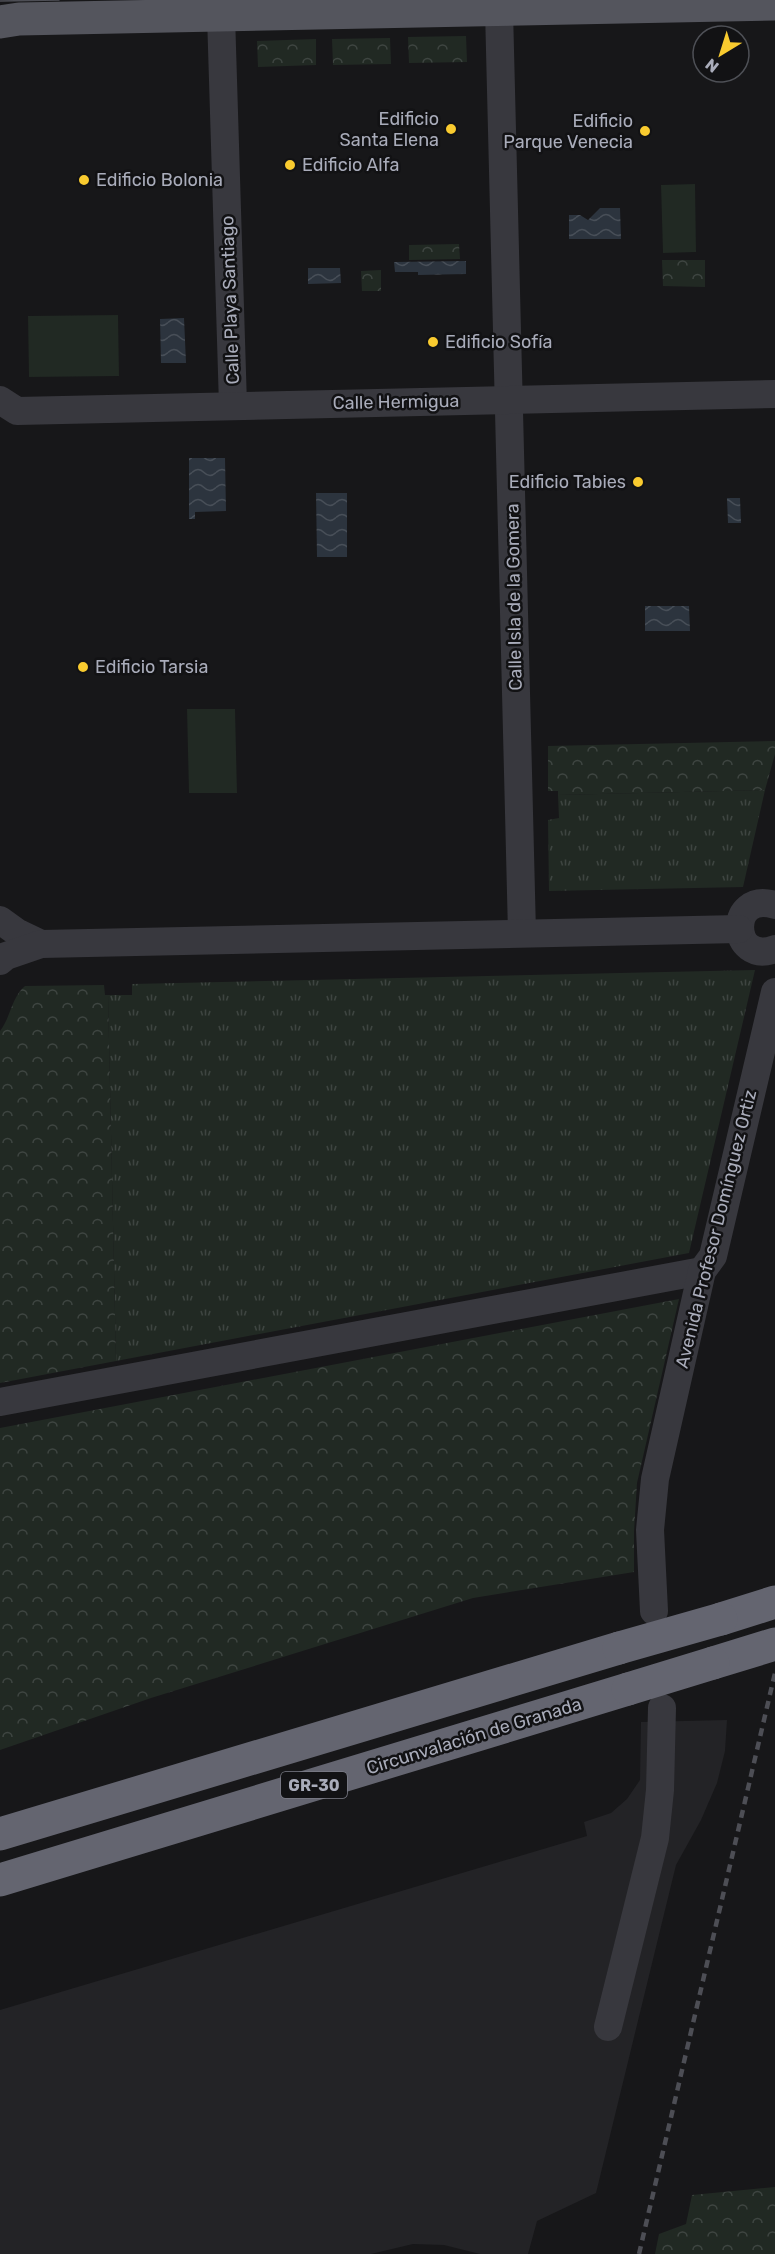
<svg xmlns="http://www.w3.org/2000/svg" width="775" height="2254" viewBox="0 0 775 2254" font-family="Rubik,sans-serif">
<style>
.built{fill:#232326}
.grass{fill:url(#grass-tufts)}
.park{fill:url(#park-crowns)}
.pitch{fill:#212923}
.water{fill:url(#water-waves)}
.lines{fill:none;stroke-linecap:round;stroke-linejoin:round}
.minor{stroke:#38383e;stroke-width:28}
.major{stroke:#54555d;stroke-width:33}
.highway{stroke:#646570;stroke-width:33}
.tram{stroke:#4d4e55;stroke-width:1.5}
.rail{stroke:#4d4e55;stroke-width:4.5;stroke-dasharray:8 6;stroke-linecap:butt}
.highway-bridge{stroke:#646570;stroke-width:33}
.poi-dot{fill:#f9cb2f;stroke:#121214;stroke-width:2}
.labels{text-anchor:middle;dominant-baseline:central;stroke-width:5;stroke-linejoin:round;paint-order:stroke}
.shield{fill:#121214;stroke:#7c7e88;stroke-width:1.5}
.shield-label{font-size:16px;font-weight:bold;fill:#a9acba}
.poi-label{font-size:18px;fill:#a9acba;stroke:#121214;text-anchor:start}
.street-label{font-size:18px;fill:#a9acba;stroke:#121214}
</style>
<defs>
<pattern id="grass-tufts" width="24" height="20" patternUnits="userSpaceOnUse" patternTransform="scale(1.5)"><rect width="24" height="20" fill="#212923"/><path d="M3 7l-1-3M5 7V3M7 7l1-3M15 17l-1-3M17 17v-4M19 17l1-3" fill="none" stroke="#3e4541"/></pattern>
<pattern id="park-crowns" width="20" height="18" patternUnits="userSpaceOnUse" patternTransform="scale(1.5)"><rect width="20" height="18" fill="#212923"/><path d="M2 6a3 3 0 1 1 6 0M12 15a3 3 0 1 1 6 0" fill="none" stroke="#3e4541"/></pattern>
<pattern id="water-waves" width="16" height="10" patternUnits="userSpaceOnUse" patternTransform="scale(1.5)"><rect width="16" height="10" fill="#2c343e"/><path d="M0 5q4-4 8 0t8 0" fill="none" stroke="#484f58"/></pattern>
</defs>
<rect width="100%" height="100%" fill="#171719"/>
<path class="built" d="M727 1720 725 1751 717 1783 701 1820 676 1865 596 2193 537 2221 528 2254H480L444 2245 413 2244 371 2254H0V2010L587 1836 584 1822 611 1813 627 1799 640 1780 641 1722Z"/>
<g class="grass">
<path d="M765 790 743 887 549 891 548 820 559 818 558 795Z"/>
<path d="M755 970 689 1253 116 1361 108 995H132V984Z"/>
</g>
<g class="park">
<path d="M466 36 467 62 409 63 408 37Z"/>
<path d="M390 38 391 64 333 65 332 39Z"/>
<path d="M316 39V65L258 67 257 41Z"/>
<path d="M459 244 460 259 409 260V245Z"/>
<path d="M662 260H705V287L663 286Z"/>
<path d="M381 270V291H362L361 271Z"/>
<path d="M775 741V754L765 790 558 795V791H548V746Z"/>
<path d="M104 985 105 995H108L116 1361 0 1383V1031C11 1017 11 998 25 986Z"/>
<path d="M679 1299 637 1483 634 1532V1572L473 1598 151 1698 0 1750V1428Z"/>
<path d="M775 2187V2254H655L659 2234 686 2224 692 2195Z"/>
</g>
<g class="pitch">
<path d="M695 184 696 252 663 253 661 185Z"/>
<path d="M118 315 119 376 29 377 28 316Z"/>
<path d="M187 709H235L237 793H189Z"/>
</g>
<g class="water">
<path d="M600 208H620L621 239H569V215H580L588 220Z"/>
<path d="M466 261V274L418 275V272H395L394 262Z"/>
<path d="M308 268H340L341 283 308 284Z"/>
<path d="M184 318 186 363H161L160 319Z"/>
<path d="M189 458H225L226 511 195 512V519H189Z"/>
<path d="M316 493H347V557H317Z"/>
<path d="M727 498H740L741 523H728Z"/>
<path d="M645 606H689L690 631H645Z"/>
</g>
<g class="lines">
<g class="minor">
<path d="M499 10 522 933"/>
<path d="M221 15 233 405"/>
<path d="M0 400 17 411 775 394"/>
<path d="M775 905C727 890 730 966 775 949"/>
<path d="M0 920 18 933 41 944"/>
<path d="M0 961 6 956 41 944 739 929"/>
<path d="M0 1402 702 1271"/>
<path d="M654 1611 650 1530 655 1479 702 1271 713 1256 775 992"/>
<path d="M608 2027 655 1838 660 1790 662 1708"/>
</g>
<path class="major" d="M0 22 19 19 775 4"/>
<g class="highway">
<path d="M721 1619 775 1602"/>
<path d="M713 1663 775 1644"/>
<path d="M0 1834 619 1648"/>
<path d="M0 1880 628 1689"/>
</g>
<path class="tram" d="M0 1 59 0"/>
<path class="rail" d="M639 2254 775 1673"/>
<g class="highway-bridge">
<path d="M619 1648 721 1619"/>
<path d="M628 1689 713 1663"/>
</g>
</g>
<g class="poi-dot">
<circle cx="451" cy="129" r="6"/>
<circle cx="645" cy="131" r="6"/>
<circle cx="290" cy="165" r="6"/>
<circle cx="84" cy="180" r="6"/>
<circle cx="433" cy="342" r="6"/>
<circle cx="638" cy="482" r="6"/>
<circle cx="83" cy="667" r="6"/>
</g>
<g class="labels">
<rect class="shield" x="281" y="1772" width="66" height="26" rx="4.5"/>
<g class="shield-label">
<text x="314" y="1785">GR-30</text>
</g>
<g class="poi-label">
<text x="439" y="119" text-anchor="end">Edificio<tspan x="439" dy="21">Santa Elena</tspan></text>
<text x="633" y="121" text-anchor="end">Edificio<tspan x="633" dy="21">Parque Venecia</tspan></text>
<text x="302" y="165">Edificio Alfa</text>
<text x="96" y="180">Edificio Bolonia</text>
<text x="445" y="342">Edificio Sofía</text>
<text x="626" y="482" text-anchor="end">Edificio Tabies</text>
<text x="95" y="667">Edificio Tarsia</text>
</g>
<g class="street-label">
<text transform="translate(230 300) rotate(-92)">Calle Playa Santiago</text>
<text transform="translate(396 402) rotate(-1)">Calle Hermigua</text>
<text transform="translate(514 597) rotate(-91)">Calle Isla de la Gomera</text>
<text transform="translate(716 1229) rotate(-76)">Avenida Profesor Domínguez Ortiz</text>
<text transform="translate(474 1736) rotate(-17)">Circunvalación de Granada</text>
</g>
</g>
<g transform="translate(721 54) rotate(218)"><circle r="28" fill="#121214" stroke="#4e5056" stroke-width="1.5"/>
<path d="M0-4.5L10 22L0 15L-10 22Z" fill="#f9cb2f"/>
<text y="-9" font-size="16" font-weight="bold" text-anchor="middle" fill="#a9acba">N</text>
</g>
</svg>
